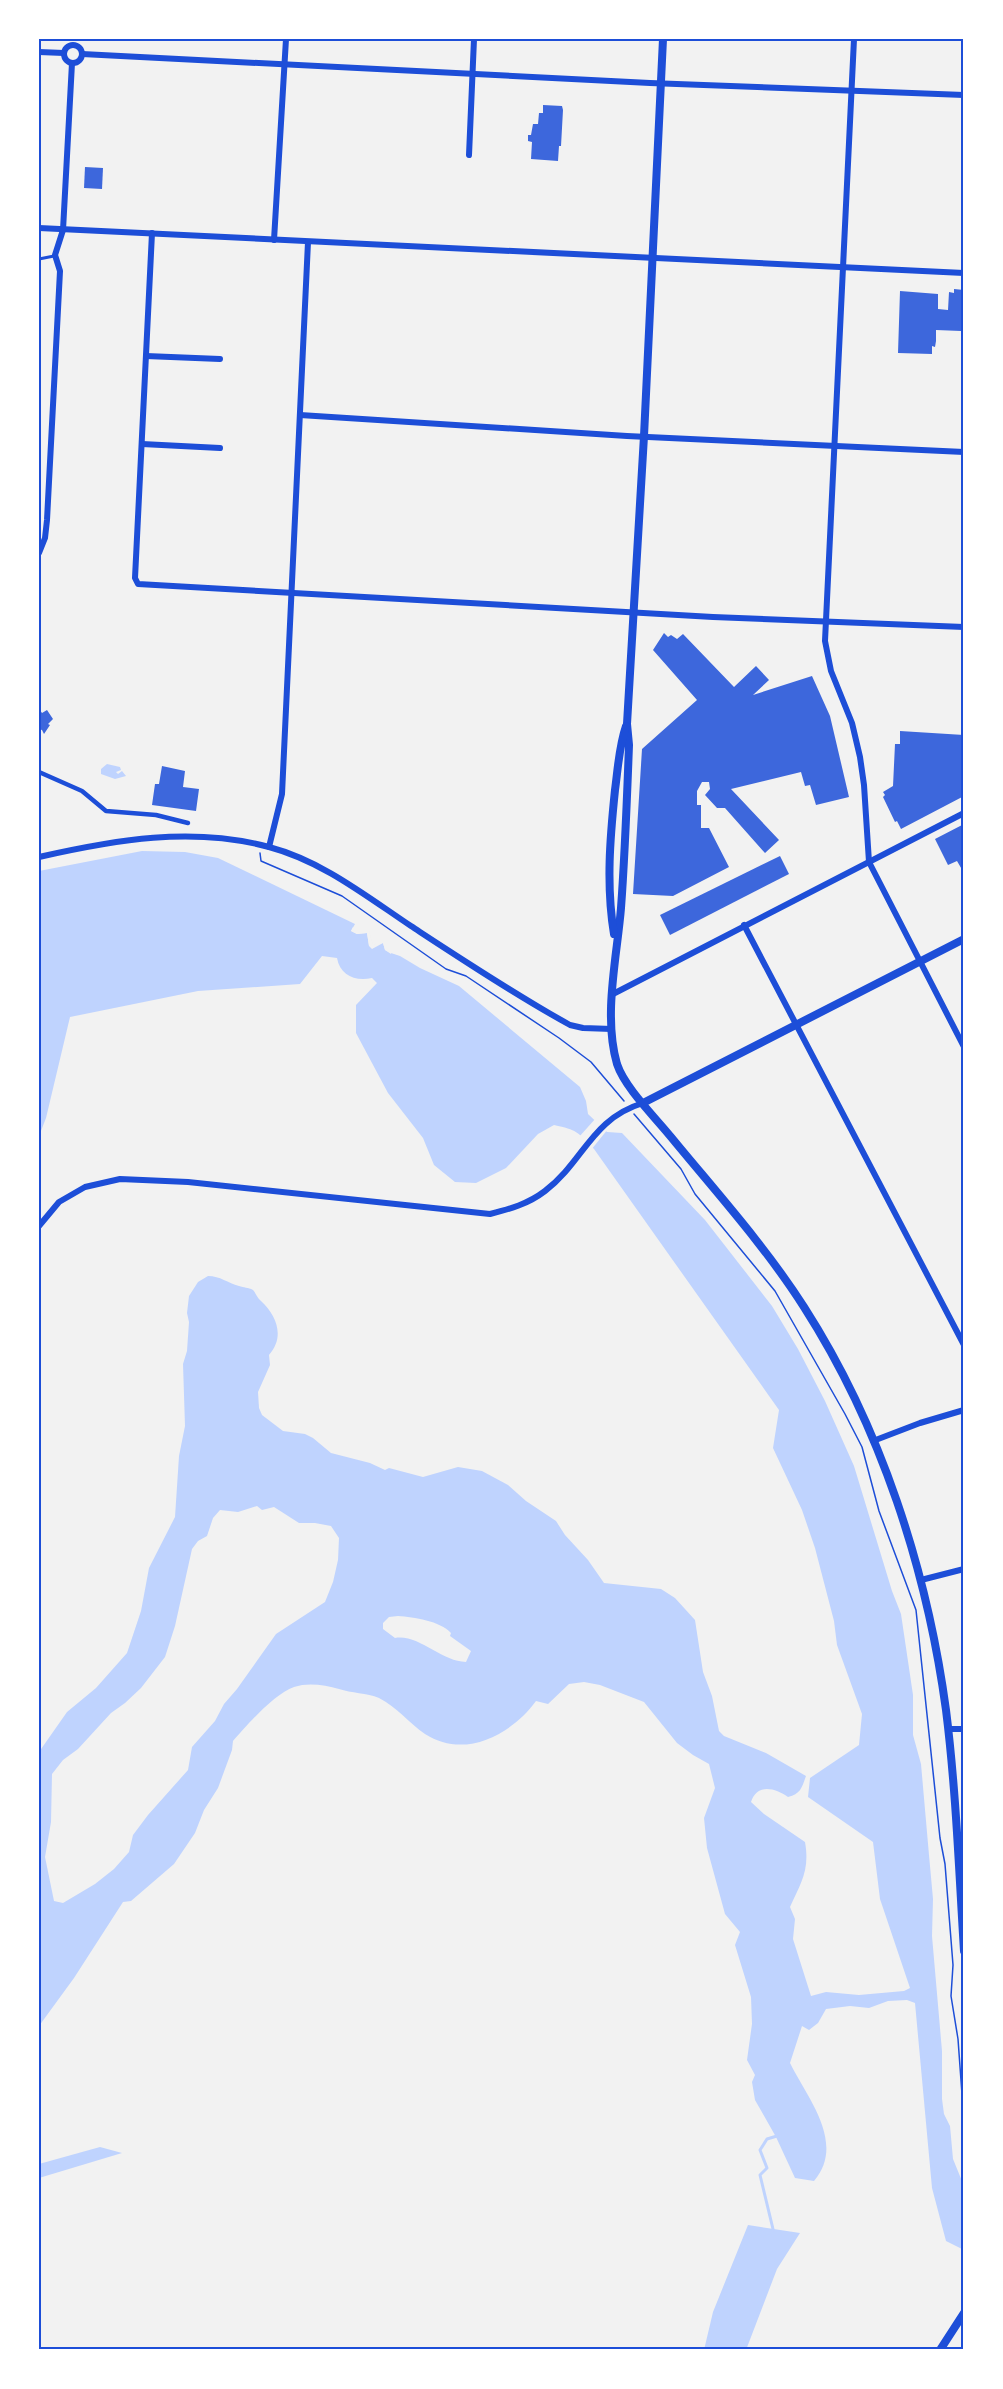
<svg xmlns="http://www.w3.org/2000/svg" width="1003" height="2389" viewBox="0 0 1003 2389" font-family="Ubuntu,sans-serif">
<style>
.water{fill:#bfd3fe;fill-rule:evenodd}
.pier{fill:#f2f2f2}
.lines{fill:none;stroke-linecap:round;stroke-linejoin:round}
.stream{stroke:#bfd3fe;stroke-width:3}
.building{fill:#3d67dc}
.path{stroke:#1d4ed8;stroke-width:1.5}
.service{stroke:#1d4ed8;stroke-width:3}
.pedestrian{stroke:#1d4ed8;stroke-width:4.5}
.minor{stroke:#1d4ed8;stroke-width:6}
.tertiary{stroke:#1d4ed8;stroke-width:8}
.secondary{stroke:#1d4ed8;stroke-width:8}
.neatline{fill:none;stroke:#1d4ed8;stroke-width:2}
</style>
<rect width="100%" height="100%" fill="#f2f2f2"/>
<g class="water">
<path d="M107 764 120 767 121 770 116 772 118 774 122 771 126 776 115 779 101 774V769Z"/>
<path d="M142 851 185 852 218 858 355 924 351 931 357 934 367 933 369 946 383 943 385 950 391 953 400 956 420 968 459 986 580 1087 586 1101 588 1114 607 1132 622 1133 705 1220 772 1306 798 1349 825 1401 854 1466 892 1591 901 1614 913 1695V1735L921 1764 929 1855 933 1899 932 1936 942 2051V2099L944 2114 950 2126 953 2159 964 2186V2250L946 2241 932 2188 915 2003 907 2000 888 2001 869 2008 850 2006 826 2009 818 2023 809 2030 802 2026 790 2063C808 2099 846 2143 814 2181L795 2178 776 2137 755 2100 752 2082 755 2075 747 2060 752 2024 751 1997 735 1945 740 1932 725 1914 707 1848 704 1818 715 1788 709 1764 693 1755 677 1743 644 1702 600 1685 584 1682 569 1684 548 1704 536 1701C512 1734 465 1760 425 1734 409 1723 397 1707 379 1698 367 1693 351 1693 339 1689 325 1685 308 1682 294 1687 274 1694 247 1725 233 1741L232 1750 218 1788 204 1810 195 1833 174 1864 131 1901 123 1902 74 1978 39 2026V1752L67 1712 96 1688 127 1653 141 1611 149 1568 175 1517 179 1456 185 1426 183 1364 187 1351 189 1322 187 1313 189 1296 198 1282 208 1276C220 1276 228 1283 239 1286 244 1288 248 1287 253 1290 256 1293 257 1298 261 1301 277 1316 285 1337 269 1355L270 1365 258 1392 259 1408 262 1415 283 1431 305 1434 313 1438 331 1453 370 1463 385 1470 389 1468 423 1477 458 1467 482 1471 508 1485 526 1501 556 1521 565 1535 588 1560 604 1583 661 1589 675 1598 695 1620 703 1672 712 1696 719 1731 724 1736 766 1753 806 1776C802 1787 801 1794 788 1797 775 1788 757 1783 751 1802L764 1814 805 1842C810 1870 801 1883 790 1907L795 1919 793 1939 811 1996 826 1992 859 1995 904 1991 910 1988 880 1899 873 1842 808 1797 810 1778 859 1745 862 1714 837 1645 834 1621 815 1548 802 1510 773 1448 779 1410 594 1149C578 1132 577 1130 554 1125L538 1134 506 1168 476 1183 455 1182 434 1165 423 1138 388 1093 356 1033V1005L377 983 372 978C355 982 340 975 337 958L322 956 300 984 198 991 70 1017 46 1118 39 1136V871ZM257 1506 262 1510 274 1507 299 1523H315L331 1526 339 1538 338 1560 333 1582 325 1602 276 1634 237 1689 224 1704 215 1721 192 1747 188 1770 148 1815 133 1835 129 1852 114 1869 95 1884 63 1903 54 1901 45 1857 51 1822 52 1774 63 1760 78 1749 111 1713 125 1703 141 1688 165 1657 175 1626 192 1549 198 1541 207 1536 213 1518 220 1510 238 1512ZM398 1616C414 1617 440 1621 451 1633L450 1636 471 1651 466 1662C442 1662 419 1634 395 1638L383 1629V1623L389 1617Z"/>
<path d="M100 2147 122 2153 39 2178V2164Z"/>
<path d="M748 2225 800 2233 777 2269 746 2350H704L713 2312Z"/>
</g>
<g class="pier">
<path d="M353 927 357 931H369L373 945 385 940 388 948 392 951 391 954 385 950 383 943 372 949 369 946 367 933 357 934 351 931Z"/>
<path d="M596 1118 608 1129 591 1150 579 1137Z"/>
</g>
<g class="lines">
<path class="stream" d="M773 2229 760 2175 767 2168 760 2150 767 2139 777 2136"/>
</g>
<g class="building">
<path d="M543 105 562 106 563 110 561 146H559L558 161 531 159 532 142 528 141V135H531L533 124H538L539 113H543Z"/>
<path d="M85 167 103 168 102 189 84 188Z"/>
<path d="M954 289 964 290V329H961V331L936 330V341L935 347 932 346V354L898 353 900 291 938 294V309L948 310 949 292 954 293Z"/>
<path d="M664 633 668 637 671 635 677 639 683 634 734 687 756 666 769 680 753 695 812 676 830 716 849 797 816 805 810 785 805 786 801 772 731 789 779 840 765 853 725 808H717L705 795 710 789 709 782H702L697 791V805H701V828H709L729 867 673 896 633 894 642 749 697 700 653 650Z"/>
<path d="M39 709 42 713 47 710 53 719 48 724 50 725 44 734 42 730 39 729Z"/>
<path d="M900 731 964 735V796L901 829 897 821 895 822 883 797 885 795 883 792 893 786 895 744H900Z"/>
<path d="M162 766 185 771 183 787 199 789 196 811 152 805 155 784H159Z"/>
<path d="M964 824V873L957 861 948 865 935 839Z"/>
<path d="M780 856 789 874 670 935 660 915Z"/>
</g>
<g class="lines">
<g class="path">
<path d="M260 853 261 861 342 896 446 969 466 976 559 1038 591 1062 624 1101"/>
<path d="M634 1114 681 1169 695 1194 775 1291 845 1414 862 1447 879 1511 916 1610 940 1838 945 1864 953 1965 951 1996 958 2039 964 2122"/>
</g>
<path class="service" d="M39 259 54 256"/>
<path class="pedestrian" d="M39 772 82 791 106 811 156 815 188 823"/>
<g class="minor">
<path d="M854 39 825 641 831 671 852 723 860 757 864 785 869 862 964 1047"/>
<circle cx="73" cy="54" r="9"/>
<path d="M39 52 64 53"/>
<path d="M82 54 650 83 964 95"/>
<path d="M469 155 474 39"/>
<path d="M39 228 964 273"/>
<path d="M152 233 135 578 138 584 713 617 964 627"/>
<path d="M274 240 286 39"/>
<path d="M146 356 220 359"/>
<path d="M300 415 627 436 964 452"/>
<path d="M142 444 220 448"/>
<path d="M39 553 45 538 47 520 60 271 55 255 63 230 72 63"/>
<path d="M269 847 282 794 308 242"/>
<path d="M39 857C114 840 192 826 269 847 322 861 366 896 411 926 463 960 516 995 570 1025L583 1028 612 1029"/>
<path d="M744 925 964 1345"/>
<path d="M613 994 964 813"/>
<path d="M39 1226 59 1202 85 1187 120 1179 188 1182 490 1214C510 1209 528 1204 545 1191 584 1161 591 1119 643 1103"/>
<path d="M873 1441 920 1423 964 1410"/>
<path d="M921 1580 964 1569"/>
<path d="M948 1729H964"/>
</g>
<g class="tertiary">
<path d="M663 39 644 436 627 724 629 745C627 799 625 854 621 908 617 957 603 1016 617 1064 625 1088 655 1117 671 1137 717 1193 765 1246 804 1307 881 1427 927 1570 946 1710 956 1790 959 1871 964 1951"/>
<path d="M614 934C606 886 610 838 615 790 618 768 619 746 626 726"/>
<path d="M643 1103 964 939"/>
</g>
<path class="secondary" d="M940 2350 964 2313"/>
</g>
<rect width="1003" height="2389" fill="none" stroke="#ffffff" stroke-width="81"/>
<rect x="40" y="40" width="922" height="2308" class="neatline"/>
</svg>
